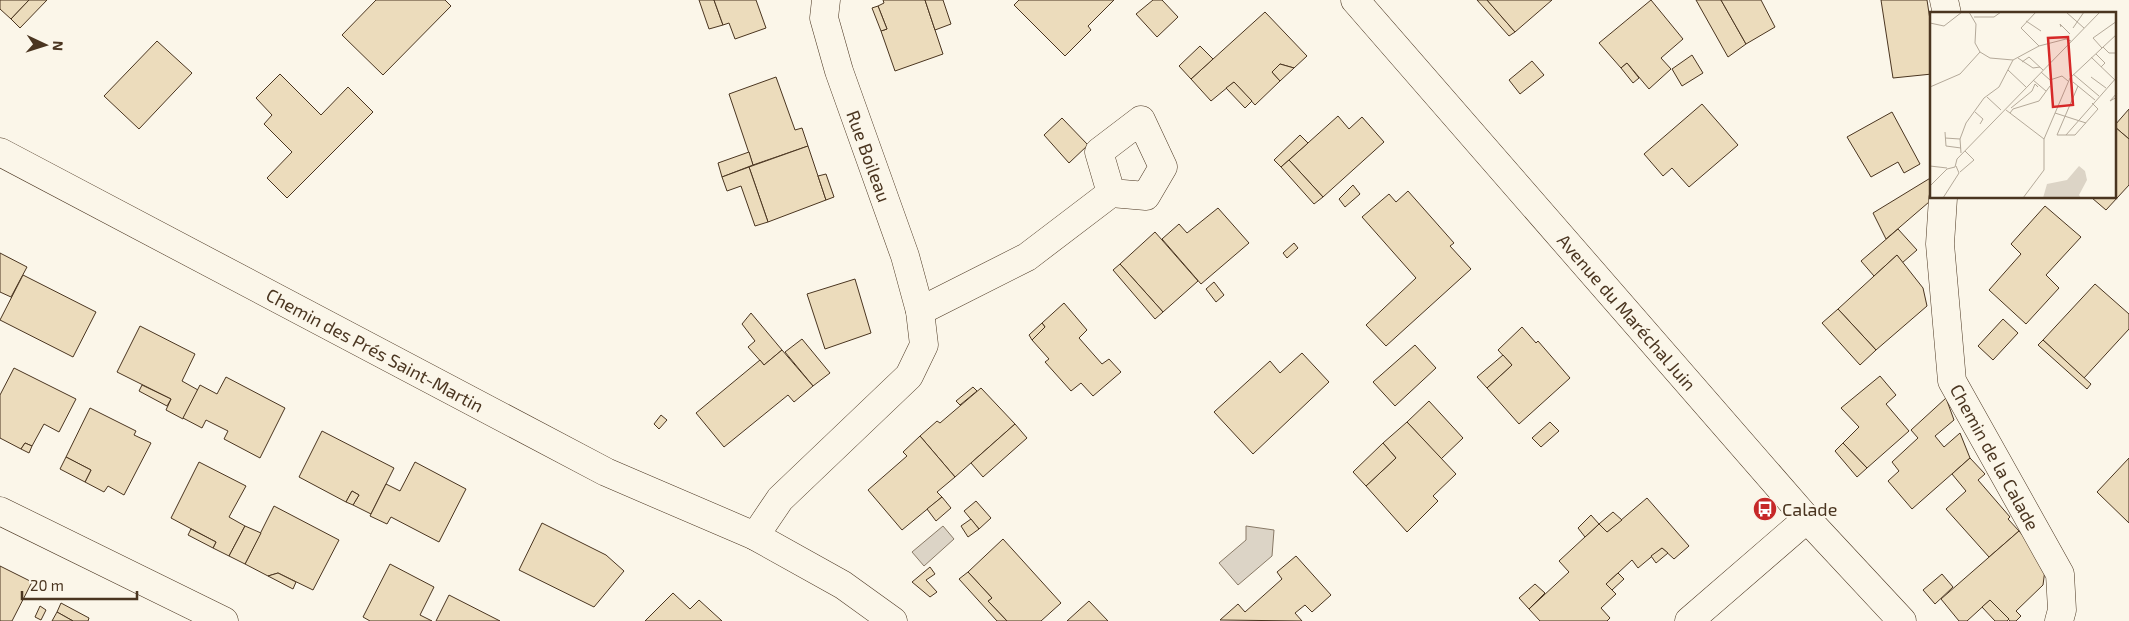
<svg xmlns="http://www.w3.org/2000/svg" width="2129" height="621" viewBox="0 0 2129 621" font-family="'Exo 2',sans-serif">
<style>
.water{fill:#dcd4c6;stroke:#887966}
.building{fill:#ecdcbc;stroke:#4a3520}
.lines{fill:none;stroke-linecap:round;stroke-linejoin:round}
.street-casing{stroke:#4a3520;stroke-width:29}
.secondary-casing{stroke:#4a3520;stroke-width:29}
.street{stroke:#fbf6e9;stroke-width:28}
.secondary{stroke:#fbf6e9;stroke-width:28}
.labels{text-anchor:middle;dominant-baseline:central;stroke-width:4;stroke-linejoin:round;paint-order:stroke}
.street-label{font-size:18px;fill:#4a3520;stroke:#fbf6e9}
.poi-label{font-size:18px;fill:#4a3520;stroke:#fbf6e9;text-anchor:start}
.inset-road{fill:none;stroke:#b4a999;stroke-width:1}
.view{fill:#d62828;fill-opacity:0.15;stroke:#d62828;stroke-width:2.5}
.inset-edge{fill:none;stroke:#4a3520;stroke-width:2.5}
</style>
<rect width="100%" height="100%" fill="#fbf6e9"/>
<g class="water">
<path d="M943 526 954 539 924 566 912 552Z"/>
<path d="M1246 526 1274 530 1272 556 1238 585 1219 563 1246 540Z"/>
</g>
<g class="building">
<path d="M0 0H29L11 19 0 9Z"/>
<path d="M29 0H47L20 28 11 19Z"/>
<path d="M376 0H445L451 6 383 75 342 35Z"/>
<path d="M699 0H714L723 25 709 29Z"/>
<path d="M714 0H756L766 28 735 39 729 23 723 25Z"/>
<path d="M883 0H925L943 54 895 71 881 31 887 29 878 6 884 3Z"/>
<path d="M925 0H943L951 24 935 30Z"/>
<path d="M1019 0H1114L1088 26 1091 30 1065 56 1014 5Z"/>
<path d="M1153 0H1162L1178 17 1157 37 1136 14Z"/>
<path d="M1477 0H1487L1515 32 1509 36Z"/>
<path d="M1487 0H1552L1515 32Z"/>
<path d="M1651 0 1683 39 1661 58 1671 69 1649 89 1627 63 1621 68 1599 43Z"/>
<path d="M1696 0H1721L1746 44 1728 57Z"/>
<path d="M1721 0H1761L1775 27 1746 44Z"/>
<path d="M1881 0H1927L1932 33V74L1893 78Z"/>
<path d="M878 6 887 29 881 31 872 8Z"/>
<path d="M1265 12 1307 56 1294 68 1280 64 1272 72 1280 81 1255 105 1234 82 1211 101 1191 79Z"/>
<path d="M157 41 192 73 139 129 104 96Z"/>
<path d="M1200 46 1213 59 1191 79 1179 66Z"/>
<path d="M1692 55 1703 73 1682 86 1672 69Z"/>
<path d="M1532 61 1544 75 1520 94 1509 80Z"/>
<path d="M1627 63 1639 78 1633 83 1621 68Z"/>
<path d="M1280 64 1294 68 1280 81 1272 72Z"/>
<path d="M280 74 321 115 348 87 373 112 287 198 267 178 292 152 264 124 272 115 256 98Z"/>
<path d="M776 77 795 130 802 128 808 146 753 165 729 94Z"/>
<path d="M1234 82 1252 101 1245 108 1226 88Z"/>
<path d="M1702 104 1738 145 1689 187 1672 168 1663 176 1644 154Z"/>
<path d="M2129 109V139L2115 127V125Z"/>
<path d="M1892 112 1920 164 1904 173 1898 162 1871 177 1847 137Z"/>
<path d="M1338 116 1349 129 1362 117 1384 142 1323 197 1289 160Z"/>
<path d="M1062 118 1088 145 1069 163 1044 135Z"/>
<path d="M2115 127 2129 139V185L2106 210 2092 198H2115Z"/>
<path d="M1300 135 1308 143 1281 167 1274 160Z"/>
<path d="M808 146 826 200 768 222 749 167Z"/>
<path d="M749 152 753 165 722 177 718 163Z"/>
<path d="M1289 160 1323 197 1314 204 1281 167Z"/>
<path d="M749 167 768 222 755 226 741 186 727 191 722 177Z"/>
<path d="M826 174 834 197 826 200 818 176Z"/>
<path d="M1932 177 1929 202 1886 239 1873 213Z"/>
<path d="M1353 185 1360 194 1345 207 1339 199Z"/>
<path d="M1408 191 1454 243 1450 246 1471 269 1386 346 1366 325 1416 278 1362 217 1389 194 1396 202Z"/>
<path d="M2045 206 2081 237 2046 275 2059 288 2026 324 1989 290 2021 254 2011 244Z"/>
<path d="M1218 208 1249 243 1201 284 1162 239 1179 224 1187 233Z"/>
<path d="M1898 229 1917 250 1902 263 1897 255 1874 276 1861 261Z"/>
<path d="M1155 232 1198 281 1163 312 1120 264Z"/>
<path d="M1294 243 1298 248 1287 258 1283 253Z"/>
<path d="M0 253 27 267 11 297 0 292Z"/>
<path d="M1897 255 1923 288 1927 306 1876 350 1838 309Z"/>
<path d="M1120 264 1163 312 1155 319 1113 270Z"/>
<path d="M23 275 96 312 73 357 0 320Z"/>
<path d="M855 279 871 333 825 349 807 294Z"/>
<path d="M1214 282 1224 295 1216 302 1206 289Z"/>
<path d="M2095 284 2129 314V329L2084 378 2043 340Z"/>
<path d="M1064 303 1087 330 1079 338 1102 364 1109 359 1121 372 1093 396 1081 383 1071 391 1045 362 1049 359 1032 340 1045 327 1042 323Z"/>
<path d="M1838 309 1876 350 1860 365 1822 323Z"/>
<path d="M751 313 782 350 764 365 748 347 755 341 742 324Z"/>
<path d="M2003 319 2018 333 1993 360 1978 346Z"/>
<path d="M1042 323 1045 327 1032 340 1029 335Z"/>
<path d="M140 326 195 354 182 381 198 390 183 419 166 410 171 399 117 372Z"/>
<path d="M1522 327 1536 343 1538 341 1570 378 1519 424 1487 388 1512 365 1498 350Z"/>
<path d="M802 339 830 373 813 386 785 352Z"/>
<path d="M2043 340 2091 384 2087 389 2038 345Z"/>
<path d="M1415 345 1436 368 1395 406 1373 382Z"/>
<path d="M782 350 813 386 794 402 788 395 724 447 696 413 760 360 764 365Z"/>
<path d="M1302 353 1329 382 1253 454 1214 412 1270 361 1280 373Z"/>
<path d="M1503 355 1512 365 1487 388 1477 377Z"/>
<path d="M14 368 76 399 59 432 44 424 32 446 25 443 21 449 0 438V395Z"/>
<path d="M1880 376 1896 395 1886 404 1909 431 1867 468 1843 443 1859 427 1841 408Z"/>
<path d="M226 377 285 408 260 458 224 439 228 431 206 420 202 428 183 418 200 385 217 394Z"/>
<path d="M142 385 171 399 167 406 139 391Z"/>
<path d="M973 387 977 391 960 405 956 401Z"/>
<path d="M981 388 1015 424 955 477 920 436 937 421 940 423Z"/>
<path d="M1946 398 1954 420 1935 436 1944 447 1960 433 1970 458 1912 509 1888 481 1899 471 1892 462 1918 438 1911 430Z"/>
<path d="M1429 401 1463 438 1441 459 1407 422Z"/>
<path d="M90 408 136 431 134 435 151 443 124 495 108 486 104 492 85 482 91 470 66 457Z"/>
<path d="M661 415 667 420 659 429 654 424Z"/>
<path d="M1407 422 1456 474 1433 496 1438 501 1407 532 1366 486 1396 458 1383 443Z"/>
<path d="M1550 422 1559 431 1541 447 1532 438Z"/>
<path d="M1015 424 1027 438 983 477 971 463Z"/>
<path d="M322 431 394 468 371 514 353 505 359 495 352 491 346 502 299 477Z"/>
<path d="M920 436 955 477 937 492 942 497 902 530 868 490 907 456 903 452Z"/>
<path d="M25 443 32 446 29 453 21 449Z"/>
<path d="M1383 443 1396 458 1366 486 1353 472Z"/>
<path d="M1843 443 1867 468 1857 477 1835 451Z"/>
<path d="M66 457 91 470 85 482 60 469Z"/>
<path d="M1970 458 1985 474 1978 480 2010 517 2008 519 2019 531 1989 557 1946 509 1966 491 1952 474Z"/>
<path d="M2129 458V523L2097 492Z"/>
<path d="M199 462 246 486 229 517 245 526 229 556 213 548 216 542 171 518Z"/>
<path d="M415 462 466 489 439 542 391 517 387 524 370 516 386 484 400 491Z"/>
<path d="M352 491 359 495 353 505 346 502Z"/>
<path d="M942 497 951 508 936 521 927 509Z"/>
<path d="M1647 498 1689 546 1674 559 1662 548 1638 568 1632 560 1618 573 1606 584 1616 594 1601 608 1610 618 1607 621H1540L1529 609 1569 572 1559 561 1599 524 1607 532Z"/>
<path d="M976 501 991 518 979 529 964 511Z"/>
<path d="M274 506 339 540 313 590 278 573 268 576 245 564Z"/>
<path d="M1613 512 1622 520 1607 532 1599 524Z"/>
<path d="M1591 515 1599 524 1585 537 1578 528Z"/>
<path d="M971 519 979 529 968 537 961 526Z"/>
<path d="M542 523 606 555 624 571 594 607 519 570Z"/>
<path d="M245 526 261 533 245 564 229 556Z"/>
<path d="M191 529 216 542 213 548 188 535Z"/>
<path d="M2019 531 2046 562 2043 585 2016 611 2021 616 2016 621H2010L1990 600 1967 621H1959L1941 599Z"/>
<path d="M1003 539 1061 603 1041 621H1007L988 601 992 598 968 572Z"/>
<path d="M1662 548 1668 553 1656 563 1651 556Z"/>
<path d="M1296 556 1331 595 1312 612 1305 605 1295 613 1302 621 1220 620 1238 604 1245 612 1282 579 1277 572Z"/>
<path d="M390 564 434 587 420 615 432 621H370L363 617Z"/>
<path d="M0 566 32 582 12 621H0Z"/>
<path d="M930 567 935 574 926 580 937 592 930 597 912 582Z"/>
<path d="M968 572 992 598 988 601 1007 621H997L959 579Z"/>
<path d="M278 573 296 582 293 589 268 576Z"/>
<path d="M1618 573 1624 579 1612 590 1606 584Z"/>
<path d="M1942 574 1953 587 1935 604 1923 590Z"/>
<path d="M1535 584 1545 593 1529 609 1519 598Z"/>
<path d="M673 593 690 609 699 600 722 621H645Z"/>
<path d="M449 595 500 621H436Z"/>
<path d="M1990 600 2009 619 2007 621H1995L1982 607Z"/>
<path d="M1089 601 1108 621H1067Z"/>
<path d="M61 603 89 618 88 621H73L57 612Z"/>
<path d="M40 606 46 610 41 620 35 617Z"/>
<path d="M57 612 73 621H52Z"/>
</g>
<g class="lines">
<g class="street-casing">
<g id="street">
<path d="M1944 0 1947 14"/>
<path d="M0 152 606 472 755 536 843 585 893 621"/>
<path d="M1943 198 1940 244 1952 381 2060 574 2062 610 2059 621"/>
<path d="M920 311 1027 257 1111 193 1146 196 1163 167 1141 120 1099 152 1111 193"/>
<path d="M0 511 224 621"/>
<path d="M755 536 780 499 909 376 924 345 920 311 905 256 839 71 824 18 826 0"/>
<path d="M1689 621 1807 519"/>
</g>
</g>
<g class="secondary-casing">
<path id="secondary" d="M1355 0 1807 519 1902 621"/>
</g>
<use href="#street" class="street"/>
<use href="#secondary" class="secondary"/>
</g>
<defs>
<g id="bus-disc" transform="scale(1.25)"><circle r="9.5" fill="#c62828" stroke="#fbf6e9"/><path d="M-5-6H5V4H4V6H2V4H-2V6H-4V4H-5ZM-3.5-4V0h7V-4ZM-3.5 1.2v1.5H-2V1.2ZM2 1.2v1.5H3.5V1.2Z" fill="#fff"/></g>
</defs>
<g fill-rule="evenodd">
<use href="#bus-disc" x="1765" y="509"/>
</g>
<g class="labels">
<g class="street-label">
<text transform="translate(869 156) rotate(70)">Rue Boileau</text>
<text transform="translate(1627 312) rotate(49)">Avenue du Maréchal Juin</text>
<text transform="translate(375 350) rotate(28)">Chemin des Prés Saint-Martin</text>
<text transform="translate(1995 457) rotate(61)">Chemin de la Calade</text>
</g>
<g class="poi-label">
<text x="1782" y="509">Calade</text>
</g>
</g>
<g transform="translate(1930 12)">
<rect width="186" height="186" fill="#fbf6e9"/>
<path d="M149 154 155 159 157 168 149 183 151 186H113L117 172 137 168Z" fill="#dcd4c6"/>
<path class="inset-road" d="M39 0 46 12 45 31 50 40 60 46 83 48M106 0 91 16 109 34M136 0 154 16M44 5H64L71 0M96 9 111 19M0 11 14 14 32 0M131 15 130 12 140 22M143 16 154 0M173 35 179 41H187M172 36 163 26 187 9M166 42 175 51 171 55M161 45 187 70M88 46 103 56 110 55M92 50 99 45 113 58M78 58 96 75M111 60 120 68 132 64 138 69M143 62 169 84M161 65 176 76M103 68 116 79M143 70 165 88M148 74 127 123H145L168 97 162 91M0 75 30 62 50 40M187 81 180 89 187 85M57 85 71 98M81 96 102 79 105 72 108 75M76 98 114 127M45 100 53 107 50 112M80 101 83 97 109 89 120 74M125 101 156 111M15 120 16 134 31 136M136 123 187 65M15 126 30 127M31 141 30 127 36 111 54 86 69 75 83 48 109 34 136 27 141 29M0 154 17 156M30 160 44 148 35 139M0 174 17 157 25 155 27 147 170 0M13 186 29 161 26 154M93 186 114 158V127L140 66 187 22"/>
<path class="view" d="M138 25 143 93 123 95 118 26Z"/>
<rect width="186" height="186" class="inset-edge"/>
</g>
<g transform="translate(45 45) rotate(94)" stroke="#fbf6e9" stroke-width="4" paint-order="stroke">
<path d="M0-4L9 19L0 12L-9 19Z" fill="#4a3520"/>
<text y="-8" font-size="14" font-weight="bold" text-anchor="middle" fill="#4a3520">N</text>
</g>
<path d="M22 591v8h115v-8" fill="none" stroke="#4a3520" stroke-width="2.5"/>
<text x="30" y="591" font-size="15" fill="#4a3520" stroke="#fbf6e9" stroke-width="4" paint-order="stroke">20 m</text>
</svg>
